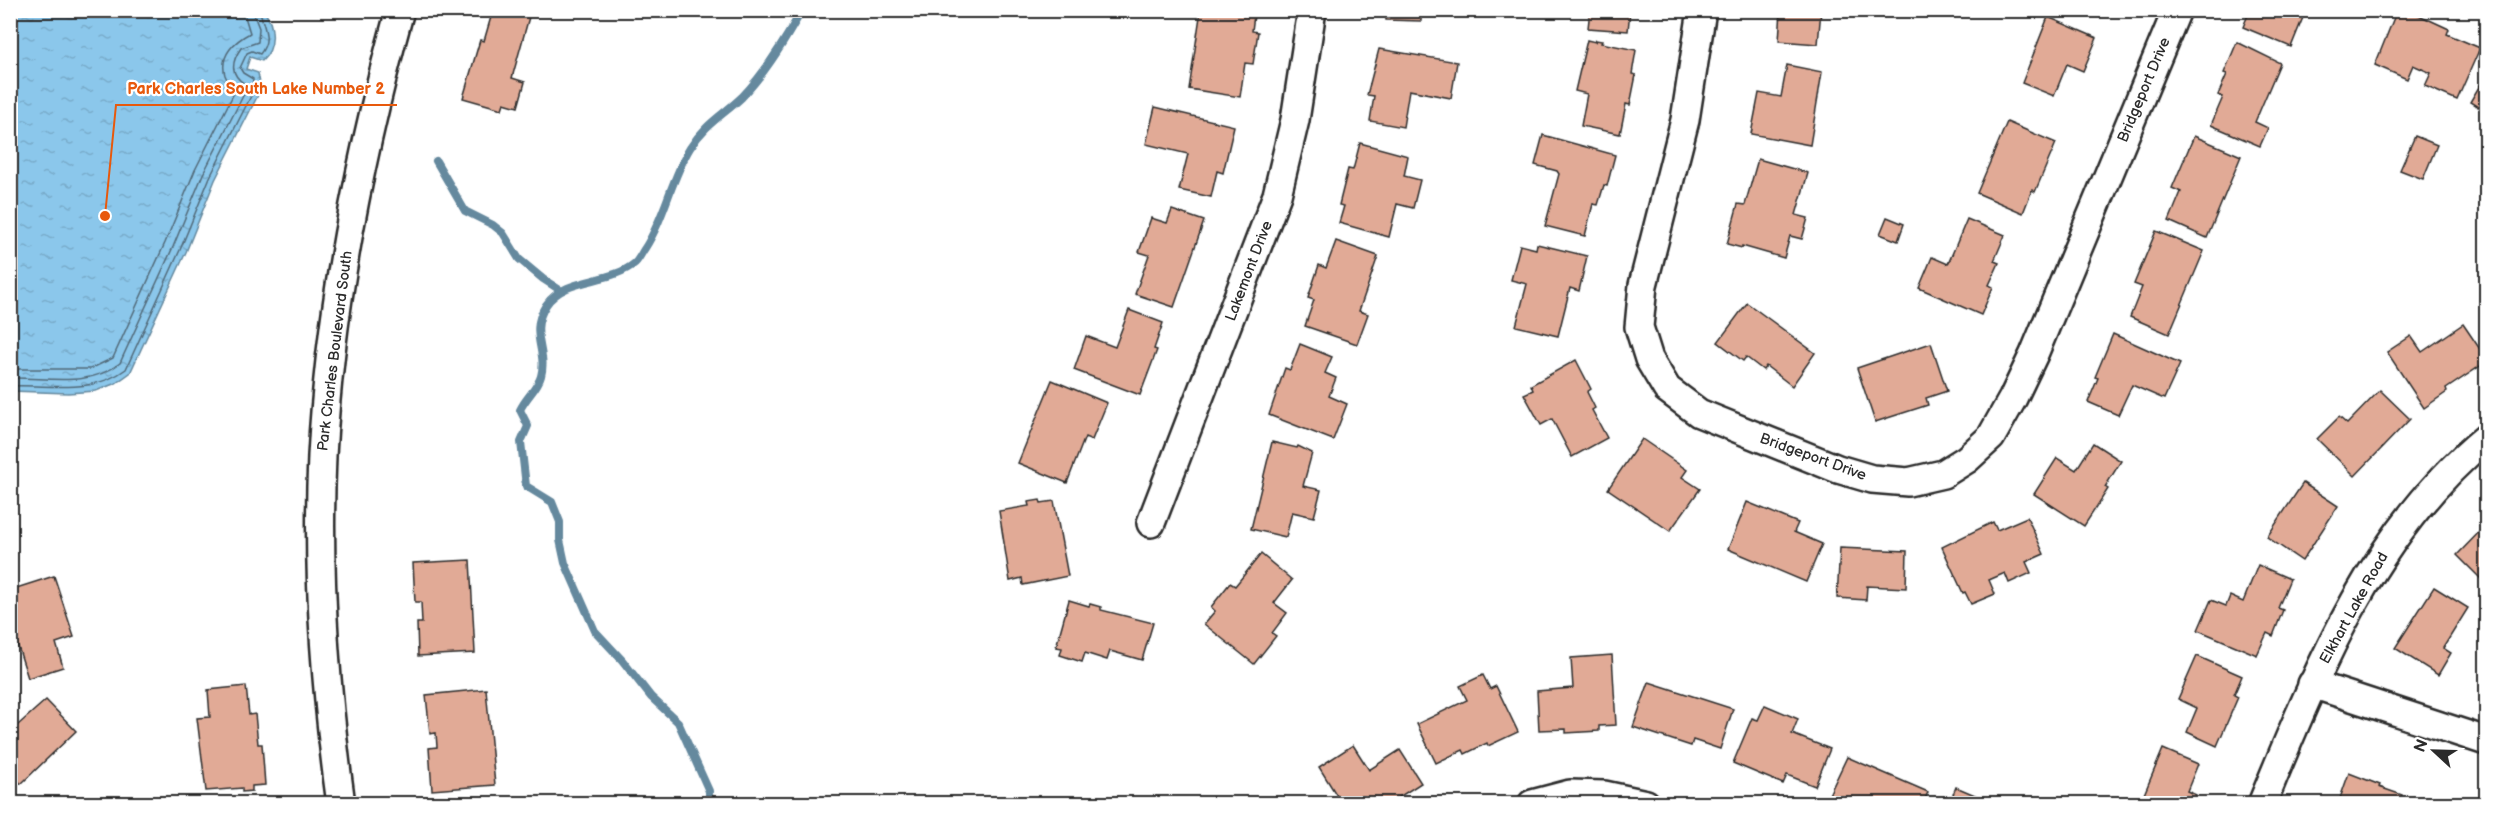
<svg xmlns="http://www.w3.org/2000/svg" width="2497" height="814" viewBox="0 0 2497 814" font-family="'Balsamiq Sans',sans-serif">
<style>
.water{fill:url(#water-ripples);stroke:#65899e;stroke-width:1.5}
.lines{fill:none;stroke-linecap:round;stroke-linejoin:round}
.shore{stroke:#516978;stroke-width:1.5}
.stream{stroke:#65899e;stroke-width:8}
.building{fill:#e1aa96;stroke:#2b2b2b;stroke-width:1.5}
.minor-casing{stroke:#2b2b2b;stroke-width:32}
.minor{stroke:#fff;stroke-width:27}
.labels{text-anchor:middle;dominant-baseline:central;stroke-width:4.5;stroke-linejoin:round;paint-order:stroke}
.street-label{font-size:15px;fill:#2b2b2b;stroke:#fff}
.leader{fill:none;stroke:#e8590c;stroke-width:2}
.callout-dot{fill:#e8590c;stroke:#fff;stroke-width:2}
.callout-label{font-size:16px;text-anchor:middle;font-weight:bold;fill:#e8590c;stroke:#fff;stroke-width:4.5;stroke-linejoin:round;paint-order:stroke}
</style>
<defs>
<pattern id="water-ripples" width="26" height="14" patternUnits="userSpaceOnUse" patternTransform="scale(1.5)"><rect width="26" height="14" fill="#8bc7eb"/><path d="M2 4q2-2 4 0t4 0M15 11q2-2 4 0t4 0" fill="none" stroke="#78abca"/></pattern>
</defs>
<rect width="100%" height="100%" fill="#fff"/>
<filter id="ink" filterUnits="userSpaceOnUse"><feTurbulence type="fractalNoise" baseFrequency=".0167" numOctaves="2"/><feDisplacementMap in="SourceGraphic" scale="12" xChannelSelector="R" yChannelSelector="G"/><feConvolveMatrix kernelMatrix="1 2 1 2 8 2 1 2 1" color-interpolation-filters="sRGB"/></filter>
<g filter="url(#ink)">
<path class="water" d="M11 10 264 11C275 26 276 48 262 61L250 57 246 69 258 73 260 83 258 95 215 180 186 252 130 373 116 383 96 391 68 393 11 391Z"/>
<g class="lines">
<g class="shore">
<path d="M10 369H90L113 358 165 243 195 170 235 91C232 86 227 81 225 75 219 55 235 41 250 33L243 10"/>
<path d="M10 378C48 377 89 388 120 363L173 247 203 174 245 92V84C230 75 231 62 241 48L258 42 259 28 252 10"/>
<path d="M10 386C51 384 92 395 126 369L180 250 210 177 252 94 253 79 243 73 240 68 247 53 252 51 260 54C273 38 262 26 260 10"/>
</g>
<g class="stream">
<path d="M436 161 465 211 493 225 503 233 519 259 543 279 560 290"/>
<path d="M709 804V791L678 722 651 697 622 660 595 631 565 563 560 540V522L552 502 526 486 521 442 528 426 520 410C526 397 538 388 541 376 548 351 528 333 546 305 566 276 609 285 635 263 639 259 642 252 645 248 665 217 671 179 690 148 706 123 722 116 742 97 766 72 785 41 802 10"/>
</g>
</g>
<g class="building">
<path d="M493 10H507L529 17 512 78 525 82 518 107 504 103 502 109 463 98 480 40 484 41Z"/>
<path d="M1201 10H1227L1254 15 1252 31 1258 32 1253 64 1245 63 1240 97 1189 89Z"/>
<path d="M1386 10H1421V21L1386 20Z"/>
<path d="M1590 10H1630L1628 31 1588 28Z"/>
<path d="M1781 10H1821L1818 44 1779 41Z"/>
<path d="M2250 10H2306L2291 47 2243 27Z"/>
<path d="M2397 10H2408L2449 29 2447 34 2480 48 2457 100 2425 86 2431 73 2413 65 2407 79 2375 65Z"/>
<path d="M2048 17 2097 38 2083 71 2067 64 2054 96 2022 83Z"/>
<path d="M1587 40 1595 42 1596 40 1602 41 1601 43 1636 50 1632 74 1636 75 1630 105 1626 104 1620 134 1581 126 1587 94 1575 91Z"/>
<path d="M2237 42 2280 63 2255 122 2268 128 2260 146 2211 125 2223 97 2218 95 2227 74 2224 73Z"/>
<path d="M1379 49 1457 62 1451 98 1409 90 1403 127 1370 121 1374 96 1367 95Z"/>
<path d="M1787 65 1822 72 1810 145 1751 134 1759 93 1781 97Z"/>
<path d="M2486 75V112L2470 102Z"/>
<path d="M1155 107 1234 126 1223 173 1217 171 1211 197 1179 190 1188 154 1146 144Z"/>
<path d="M2007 122 2056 143 2035 192 2032 190 2023 213 1977 193Z"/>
<path d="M1543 135 1615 155 1607 186 1604 185 1598 205 1593 204 1585 236 1545 226 1559 174 1557 171 1535 165Z"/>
<path d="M2194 136 2241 156 2207 238 2169 221 2181 192 2172 188Z"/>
<path d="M2415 136 2437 145 2423 179 2400 170Z"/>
<path d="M1360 143 1408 156 1404 176 1420 180 1413 208 1397 204 1389 237 1339 223 1344 206 1339 205 1348 169 1353 170Z"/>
<path d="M1758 159 1808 173 1796 215 1808 218 1802 239 1790 236 1784 258 1742 246V248L1727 244 1738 204 1745 205Z"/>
<path d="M1172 210 1204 221 1174 307 1135 294 1149 255 1139 252 1151 218 1167 223Z"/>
<path d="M1887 217 1904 224 1898 241 1880 234Z"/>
<path d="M1967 219 2005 235 1994 261 1999 263 1989 285 1993 287 1981 315 1919 288 1932 257 1948 264Z"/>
<path d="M2156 231 2204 251 2169 334 2130 317 2142 287 2134 284Z"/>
<path d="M1336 241 1378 256 1359 311 1368 314 1357 344 1305 326 1314 300 1308 298 1319 265 1326 268Z"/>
<path d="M1537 244 1587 256 1579 291 1570 288 1558 336 1516 326 1527 284 1511 280 1520 245 1536 249Z"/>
<path d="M1747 303 1815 353 1792 386 1766 366 1763 370 1746 357 1743 361 1718 342Z"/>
<path d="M1129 310 1163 323 1154 349 1157 350 1140 395 1074 370 1086 336 1115 347Z"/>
<path d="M2463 324 2486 358V362L2446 389 2447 392 2424 408 2387 352 2411 336 2422 352Z"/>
<path d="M2113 334 2180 364 2164 399 2132 385 2118 415 2088 402 2098 378 2095 377Z"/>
<path d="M1931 343 1947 391 1926 398 1928 405 1875 422 1857 368Z"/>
<path d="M1300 344 1332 357 1325 373 1336 378 1329 396 1347 404 1333 440 1269 415 1285 368 1290 370Z"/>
<path d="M1576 360 1591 389 1587 392 1595 408 1592 410 1607 438 1572 457 1552 419 1541 425 1524 394 1533 390 1531 385Z"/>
<path d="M1052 380 1107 403 1092 440 1085 437 1067 483 1018 463Z"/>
<path d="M2380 390 2410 419 2355 476 2317 439 2339 417 2347 424Z"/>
<path d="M1642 439 1687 470 1682 477 1700 489 1670 531 1608 489Z"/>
<path d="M1272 442 1297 448 1298 446 1312 453 1303 486 1321 490 1314 517 1292 512 1286 537 1251 529Z"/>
<path d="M2093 443 2121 461 2105 487 2108 489 2084 526 2034 494 2057 458 2076 470Z"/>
<path d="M2303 483 2338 506 2302 561 2267 537Z"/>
<path d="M1040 500 1041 503 1054 501 1068 576 1023 585 1022 578 1010 581 999 511 1029 506 1028 502Z"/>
<path d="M1747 502 1798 523 1794 532 1822 544 1806 582 1728 549Z"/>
<path d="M2027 517 2044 554 2026 562 2031 573 2009 583 2005 573 1989 580 1995 594 1971 604 1965 592 1963 593 1942 547 1993 522 1997 530Z"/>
<path d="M2486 525V584L2457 555Z"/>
<path d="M1840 548 1907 551 1906 588 1867 586 1866 600 1837 598Z"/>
<path d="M1261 554 1292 580 1274 603 1287 613 1272 633 1276 636 1254 664 1204 624 1215 611 1211 607 1230 583 1235 586Z"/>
<path d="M470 560 475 653 418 656 417 623H422L421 602H415L413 563Z"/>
<path d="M2258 565 2290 579 2278 608 2283 610 2273 636 2267 633 2257 655 2198 630 2211 600 2226 606 2230 596 2243 602Z"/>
<path d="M54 576 74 637 56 643 63 667 28 678 13 631 10 632V590Z"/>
<path d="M2434 587 2468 608 2443 648 2451 653 2438 675 2395 648Z"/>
<path d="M1069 600 1089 606 1090 604 1101 607V610L1153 623 1142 660 1110 651 1107 660 1085 653 1082 662 1060 655 1062 648 1056 647Z"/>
<path d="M1612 655 1616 725 1599 726V731L1566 733V729L1539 730 1537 691 1573 688 1571 658Z"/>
<path d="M2197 656 2242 676 2234 695 2238 697 2217 746 2187 732 2197 708 2178 699Z"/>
<path d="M1483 675 1490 689 1496 686 1518 732 1488 746 1487 743 1465 754 1463 750 1436 763 1417 724 1467 700 1460 686Z"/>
<path d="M1649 682 1733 709 1720 749 1693 740 1691 746 1633 727Z"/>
<path d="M246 686 249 715 255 714 258 744H262L265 785 252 786V791L242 792V788L206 791 197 718 210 717 208 690Z"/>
<path d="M486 689 495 785 432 790 429 748 437 747 436 733 430 734 426 695Z"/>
<path d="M46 700 76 731 21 784 16 778 10 783V732Z"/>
<path d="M1765 705 1798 719 1792 734 1830 749 1815 786 1787 775 1783 784 1733 763 1752 718 1758 720Z"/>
<path d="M1353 745 1369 770 1400 750 1421 783 1396 799 1399 804H1342L1319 767Z"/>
<path d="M2163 749 2198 764 2187 791 2196 795 2193 804H2140Z"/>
<path d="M1847 757 1928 792 1923 804H1831L1826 801Z"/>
<path d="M2349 773 2380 785 2379 787 2402 795 2401 799 2412 804H2338Z"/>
<path d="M1956 787 1989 801 1988 804H1949Z"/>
</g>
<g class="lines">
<g class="minor-casing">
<g id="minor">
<path d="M1702 10 1685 120 1643 285 1639 327 1649 359 1667 389 1699 413 1838 469 1872 479 1908 482 1943 474 1967 459 1991 437 2013 398 2034 354 2177 10"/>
<path d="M1151 523 1277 195 1295 120 1312 10"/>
<path d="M2312 684 2486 741"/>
<path d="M341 804C325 689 317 572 322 456 330 306 360 155 400 10"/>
<path d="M1532 804 1570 794 1604 795 1646 804"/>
<path d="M2262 804C2317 671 2372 532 2486 438"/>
</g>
</g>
<use href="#minor" class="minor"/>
</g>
</g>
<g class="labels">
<g class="street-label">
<text transform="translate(2144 90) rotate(-67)">Bridgeport Drive</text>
<text transform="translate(1249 271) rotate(-69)">Lakemont Drive</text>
<text transform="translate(335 351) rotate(-83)">Park Charles Boulevard South</text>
<text transform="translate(1813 457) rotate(20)">Bridgeport Drive</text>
<text transform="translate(2354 608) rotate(-61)">Elkhart Lake Road</text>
</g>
</g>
<path class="leader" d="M105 216L116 105H397"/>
<circle class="callout-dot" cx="105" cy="216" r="6"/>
<g class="callout-label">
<text x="256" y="94">Park Charles South Lake Number 2</text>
</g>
<rect width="2497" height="814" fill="none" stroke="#fff" stroke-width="36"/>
<rect x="18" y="18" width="2461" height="778" fill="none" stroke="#2b2b2b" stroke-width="2" filter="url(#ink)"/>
<g transform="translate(2434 751) rotate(292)" stroke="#ffffff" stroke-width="4.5" paint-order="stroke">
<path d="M0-4.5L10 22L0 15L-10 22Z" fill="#2b2b2b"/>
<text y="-9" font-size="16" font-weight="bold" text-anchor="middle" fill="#2b2b2b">N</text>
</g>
</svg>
